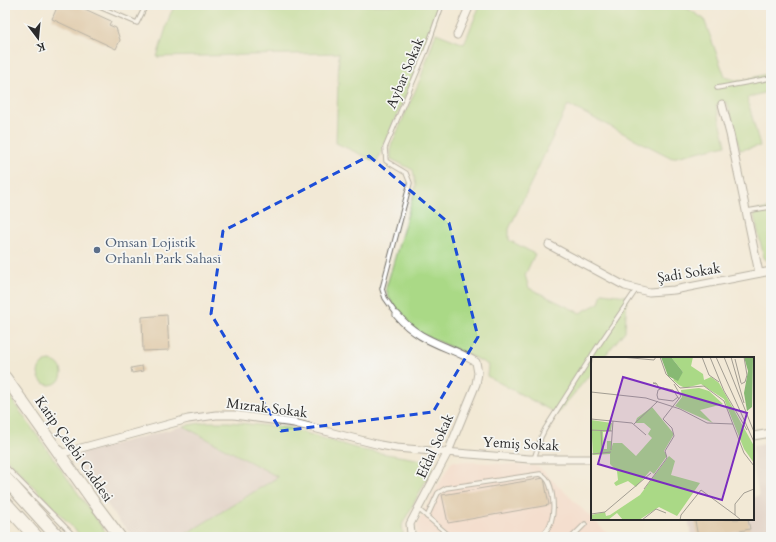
<svg xmlns="http://www.w3.org/2000/svg" width="776" height="542" viewBox="0 0 776 542" font-family="Cardo,serif">
<style>
.built{fill:#f7d1c6}
.industrial{fill:#d2bfbf}
.green{fill:#aad986;stroke:#6a8258}
.building{fill:#ccaa81}
.lines{fill:none;stroke-linecap:round;stroke-linejoin:round}
.service-casing{stroke:#716e67;stroke-width:5.5}
.minor-casing{stroke:#716e67;stroke-width:9}
.primary-casing{stroke:#716e67;stroke-width:13}
.motorway-casing{stroke:#716e67;stroke-width:15}
.service{stroke:#fff;stroke-width:3.5}
.minor{stroke:#fff;stroke-width:7}
.primary{stroke:#fff;stroke-width:11}
.motorway{stroke:#fff;stroke-width:13}
.marked{fill:none;stroke:#1d4ed8;stroke-width:3;stroke-dasharray:8 5;stroke-linejoin:round}
.service-dot{fill:#5c6f8a;stroke:#f6f6f2;stroke-width:1.5}
.labels{text-anchor:middle;dominant-baseline:central;stroke-width:3.5;stroke-linejoin:round;paint-order:stroke}
.street-label{font-size:14px;fill:#2b2b2b;stroke:#f6f6f2}
.service-label{font-size:14px;fill:#4e5e75;stroke:#f6f6f2;text-anchor:start}
.inset-road{fill:none;stroke:#a29d92;stroke-width:1}
.view{fill:#7b2cbf;fill-opacity:0.15;stroke:#7b2cbf;stroke-width:2}
.inset-edge{fill:none;stroke:#2b2b2b;stroke-width:2}
</style>
<rect width="100%" height="100%" fill="#f6f6f2"/>
<filter id="ink" filterUnits="userSpaceOnUse"><feTurbulence type="fractalNoise" baseFrequency=".025" numOctaves="2"/><feDisplacementMap in="SourceGraphic" scale="8" xChannelSelector="R" yChannelSelector="G"/><feConvolveMatrix kernelMatrix="1 2 1 2 8 2 1 2 1" color-interpolation-filters="sRGB"/></filter>
<filter id="wash" filterUnits="userSpaceOnUse"><feTurbulence type="fractalNoise" baseFrequency=".012" numOctaves="4" result="noise"/><feDisplacementMap in="SourceGraphic" scale="16" xChannelSelector="R" yChannelSelector="G"/><feGaussianBlur stdDeviation="0.9" result="paint"/><feColorMatrix in="noise" values="0 0 0 0 0 0 0 0 0 0 0 0 0 0 0 0 0 1.4 0 .05"/><feComposite in="paint" operator="in"/></filter>
<g filter="url(#wash)">
<rect width="100%" height="100%" fill="#f2e9d6"/>
<path class="built" d="M454 461 538 466 611 537H421L417 535 416 526 450 464Z"/>
<g class="industrial">
<path d="M183 426 279 477 181 537H134L120 522 74 459 77 454Z"/>
<path d="M771 443V537H692L688 519H753V497L759 496 753 467V446Z"/>
</g>
<g class="green">
<path d="M175 5H438L425 50 377 162 336 143 339 53 157 57 170 15Z"/>
<path d="M480 5H682L704 19 725 77 739 81 771 73V107L766 92 747 98 760 146 740 150 727 102 716 105 726 145 672 158 568 105 509 229V240L535 254 525 275 529 288 580 313 599 303 602 293 627 296 625 331 603 358H592V372L557 414 487 376 488 365 481 361 418 332 402 317 389 298 386 288 416 186 413 170 391 159V146L420 80 436 33 464 44Z"/>
<path d="M771 208V261L769 262 764 258 753 211Z"/>
<circle cx="50" cy="373" r="12"/>
<path d="M5 390 109 537H82L5 457Z"/>
<path d="M206 422H229L289 428 362 450 429 461 433 465 430 473 402 525 403 534 404 537H181L278 477 183 426Z"/>
</g>
<g id="blocks">
<g class="building">
<path d="M58 5H76L111 21 109 25 116 28 120 40 116 49 52 19Z"/>
<path d="M167 315 169 350 143 351 142 317Z"/>
<path d="M142 366 143 371 132 373 131 368Z"/>
<path d="M544 478 549 505 448 523 442 495Z"/>
<path d="M706 519H748L750 529 710 537H698L695 521Z"/>
</g>
</g>
</g>
<g filter="url(#ink)">
<use href="#blocks" fill-opacity="0" stroke="#716e67" stroke-width="1"/>
<g class="lines">
<g class="service-casing">
<g id="service">
<path d="M95 5 137 23 146 5"/>
<path d="M717 88 771 78"/>
<path d="M747 211 771 207"/>
<path d="M397 315 385 298 382 289 410 183 406 173 386 161 385 148 426 51 442 5"/>
<path d="M534 459 541 437 545 429 596 349 636 290"/>
<path d="M5 466 75 537"/>
<path d="M418 509 451 537"/>
<path d="M427 517 438 493 446 488 540 474C554 478 555 510 551 522 549 528 545 533 539 537"/>
<path d="M572 537 585 524"/>
</g>
</g>
<g class="minor-casing">
<g id="minor">
<path d="M457 35 470 5"/>
<path d="M722 104 730 134 759 273"/>
<path d="M549 245 625 286 649 292 674 290 771 271"/>
<path d="M397 315C420 343 448 345 476 362L478 373 476 384 448 452 410 524 411 534 414 537"/>
<path d="M753 436 771 433"/>
<path d="M59 454 188 419 216 415H234L294 423 380 445 396 448 529 459H592"/>
</g>
</g>
<g class="primary-casing">
<path id="primary" d="M5 377 93 501 120 537"/>
</g>
<g class="motorway-casing">
<g id="motorway">
<path d="M5 478 58 537"/>
<path d="M5 503 36 537"/>
</g>
</g>
<use href="#service" class="service"/>
<use href="#minor" class="minor"/>
<use href="#primary" class="primary"/>
<use href="#motorway" class="motorway"/>
</g>
</g>
<path d="M0 0H776V542H0ZM369 156 449 223 478 337 433 412 281 431 211 314 223 231Z" fill="#f2e9d6" fill-opacity=".55" fill-rule="evenodd"/>
<path class="marked" d="M369 156 449 223 478 337 433 412 281 431 211 314 223 231Z"/>
<circle class="service-dot" cx="97" cy="250" r="4"/>
<g class="labels">
<g class="street-label">
<text transform="translate(405 73) rotate(-67)">Aybar Sokak</text>
<text transform="translate(689 273) rotate(-9)">Şadi Sokak</text>
<text transform="translate(267 408) rotate(7)">Mızrak Sokak</text>
<text transform="translate(521 444) rotate(3)">Yemiş Sokak</text>
<text transform="translate(435 446) rotate(-65)">Efdal Sokak</text>
<text transform="translate(74 449) rotate(55)">Katip Çelebi Caddesi</text>
</g>
<g class="service-label">
<text x="105" y="242">Omsan Lojistik<tspan x="105" dy="16">Orhanlı Park Sahası</tspan></text>
</g>
</g>
<g transform="translate(591 357)">
<rect width="163" height="163" fill="#f2e9d6"/>
<path d="M80 0H102L100 9 112 17 113 23 120 20 128 26 163 89V106L153 92 133 42 110 27 94 31 88 28 82 23 92 15ZM108 31 118 34 132 47 109 53 122 66 84 49 91 40 90 33ZM61 50 83 77 73 94 76 99 63 117 59 114 45 130 37 124 25 129 23 126 27 123 26 114 19 107V97L2 98 0 63 21 66 20 74 12 75 13 92H16V84H20V93L22 86H31L45 99 61 81 57 77 60 72 53 66H44L46 61ZM78 99 84 104 80 118 109 126 86 159 68 150 48 163H32L26 156 17 163H0V158L14 155 15 159 19 158 49 138Z" fill="#aad986"/>
<path d="M70 0H80L92 15 87 24 77 19ZM153 0H162L161 50 156 54 153 36 157 14Z" fill="#87b973"/>
<path class="inset-road" d="M30 0 63 3 65 0M69 0 75 17 89 31 113 29 133 44 153 96 163 109M111 0 118 18 128 25M119 0 133 34 156 73M125 0 163 85M133 0 163 75M140 0 153 46M144 2 150 26M163 10V51M0 13 1 0M65 27 62 26H65L69 32M150 27 154 25 156 18 153 0M0 35 55 41 89 52 116 66 142 67M87 40 82 44 67 42 66 38 67 33 72 31 82 33 88 42M0 62 41 66 55 78M43 67 67 44M0 73 21 74M10 73 11 95M20 93 22 64M1 97 20 95M53 132 76 101 74 94 83 79 81 71 72 62 90 39 83 27M0 157 14 155 60 116M51 163 65 152 75 156M89 163 90 158 110 133 144 158M150 163 144 158V147L153 136 163 132"/>
<path class="view" d="M32 20 156 56 131 143 7 107Z"/>
<rect width="163" height="163" class="inset-edge"/>
</g>
<rect width="776" height="542" fill="none" stroke="#f6f6f2" stroke-width="20"/>
<g transform="translate(38 38) rotate(164)" stroke="#f6f6f2" stroke-width="3" paint-order="stroke">
<path d="M0-3L7 15L0 10L-7 15Z" fill="#2b2b2b"/>
<text y="-6" font-size="11" font-weight="bold" text-anchor="middle" fill="#2b2b2b">K</text>
</g>
</svg>
